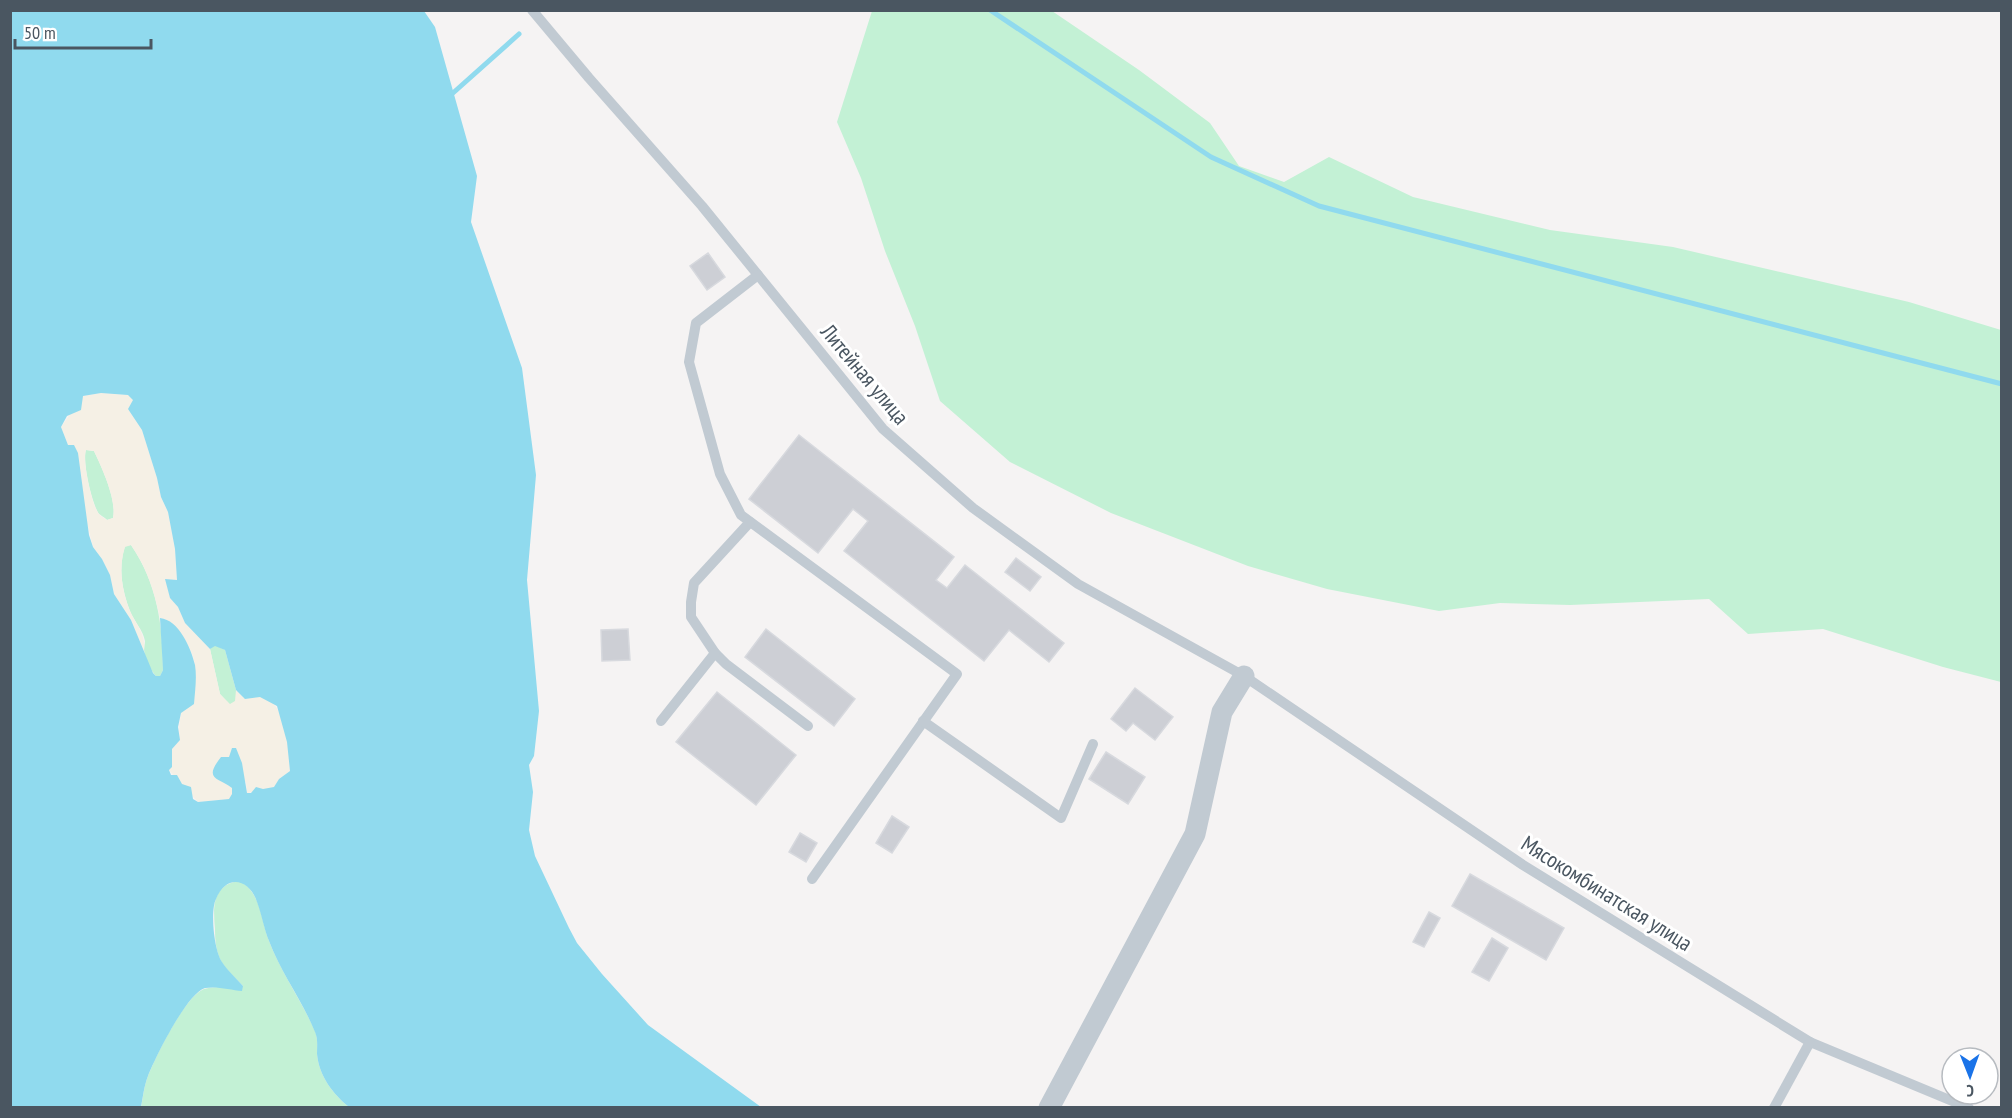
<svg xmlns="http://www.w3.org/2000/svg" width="2012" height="1118" viewBox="0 0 2012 1118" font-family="'PT Sans Narrow',sans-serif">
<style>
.green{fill:#c3f1d5}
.sand{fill:#f5f0e5;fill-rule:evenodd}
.water{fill:#90daee;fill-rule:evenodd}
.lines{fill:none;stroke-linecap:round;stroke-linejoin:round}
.stream{stroke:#90daee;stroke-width:5}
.building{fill:#cdcfd5;stroke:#d7d9de;stroke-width:1.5}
.service{stroke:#c1cad2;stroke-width:10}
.minor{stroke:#c1cad2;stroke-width:21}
.labels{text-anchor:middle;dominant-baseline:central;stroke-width:6;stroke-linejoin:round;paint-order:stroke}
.street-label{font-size:22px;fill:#4a5661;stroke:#fff}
</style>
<rect width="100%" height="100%" fill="#f5f3f3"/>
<g class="green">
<path d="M872 11H1052L1139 70 1210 123 1239 166 1284 182 1329 157 1413 197 1550 230 1673 247 1909 302 2001 330V682L1943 667 1823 629 1748 634 1709 599 1570 605 1500 603 1439 611 1327 589 1248 566 1111 513 1010 462 940 401 915 326 885 251 861 178 837 122Z"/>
<path d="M86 450 94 451C102 468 117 500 113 518L107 520C107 519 99 514 99 514 92 504 82 461 86 450Z"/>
<path d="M131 545C157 583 163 625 163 670L160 676H156C151 671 145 658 144 650 144 647 145 644 145 641 143 630 134 621 130 611 122 590 118 568 125 546Z"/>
<path d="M215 645 225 650 236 690V701L230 705 220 694 210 649Z"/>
<path d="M239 881C261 891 261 921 269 941 281 972 301 1000 315 1031 318 1039 317 1046 317 1054 319 1076 333 1094 349 1107L141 1108C143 1097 144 1086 148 1076 156 1056 183 1000 202 990 209 986 233 987 243 986 236 978 226 970 221 961 216 951 215 940 215 929 213 907 212 885 239 881Z"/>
</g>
<path class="sand" d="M101 393 128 395 134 400 128 409 142 430 157 478 161 497 168 512 175 549 177 580 166 579 170 598 178 607 185 623 210 649 220 694 230 704 235 701 236 690 245 699C286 683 288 746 290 771L279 779 275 787 247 793 246 782 225 783 232 788V794L230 799 198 802 169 770 172 761V749L180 740C177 720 184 703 190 684 191 679 195 671 195 666 194 650 176 620 160 618 154 591 147 568 131 545L125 547C118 568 122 591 130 611 136 625 146 634 144 651L131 620 114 594 110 575 102 559 93 547 68 445 61 427 83 396ZM86 450 94 451C102 468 117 500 113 518L107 520C105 518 101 517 99 514 92 506 82 461 86 450Z"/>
<path class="water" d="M10 11H424L435 27 477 176 471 222 522 368 536 475 527 580 539 711 534 756 529 765 533 792 529 830 535 856 569 928 577 943 602 974 648 1025 761 1107H349C333 1094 319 1076 317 1054 317 1046 318 1039 315 1032 302 1000 281 973 269 941 264 929 262 915 257 902 249 878 226 874 216 899 210 911 214 950 222 962 227 970 236 978 243 986L242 991C231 990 217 986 205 988 187 993 155 1058 148 1076 144 1086 143 1097 141 1107H11ZM101 393 128 395 133 400 128 409 142 430 157 478 161 497 168 512 175 549 177 580 165 579 170 598 178 607 185 623 210 649 215 646 225 650 236 690 245 699 260 697 277 706 287 742 290 771 279 779 274 787 263 789 256 787 251 793H247L242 763 236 748H232L229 757H221C203 780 218 777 232 788V794L229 799 198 802 193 799 191 787 182 784 177 775H171L169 770 172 767V749L180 740 178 727 181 713 194 704C195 691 197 678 195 665 191 648 179 620 160 618L163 670 160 676H156L153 673 131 620 114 594 110 575 102 559 93 547 89 535 78 453 74 445H68L61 427 67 416 81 410 83 396Z"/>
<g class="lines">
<g class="stream">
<path d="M990 10 1211 157 1319 206 2002 384"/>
<path d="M453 93 519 34"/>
</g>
</g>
<g class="building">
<path d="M708 253 725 277 707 290 690 266Z"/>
<path d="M799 435 954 557 936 580 947 588 965 565 1064 643 1049 662 1009 630 984 661 844 551 868 521 853 509 818 553 749 499Z"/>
<path d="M1016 558 1041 577 1030 591 1005 572Z"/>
<path d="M628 629 630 660 602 661 601 630Z"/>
<path d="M766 629 855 699 834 726 745 657Z"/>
<path d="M1135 688 1173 717 1155 740 1133 723 1126 731 1111 719Z"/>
<path d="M717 692 796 755 756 805 676 742Z"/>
<path d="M1106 752 1145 777 1128 804 1089 779Z"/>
<path d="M892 816 909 827 892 853 876 843Z"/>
<path d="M800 833 817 843 806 862 789 852Z"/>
<path d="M1470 874 1564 928 1546 960 1452 906Z"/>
<path d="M1429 912 1440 918 1424 947 1413 942Z"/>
<path d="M1492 938 1508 948 1489 981 1472 972Z"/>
</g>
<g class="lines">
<g class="service">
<path d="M532 10 589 78 702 206 883 429 973 508 1078 584 1244 676 1523 865 1810 1042 1969 1108"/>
<path d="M758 275 696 323 689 362 720 474 741 515 957 674 812 879"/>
<path d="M750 522 694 583 691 602V617L715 653 726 664 808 726"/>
<path d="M661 721 715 653"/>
<path d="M923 721 1061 818 1093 744"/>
<path d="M1774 1108 1810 1042"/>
</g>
<path class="minor" d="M1049 1108 1195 834 1222 712 1244 676"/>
</g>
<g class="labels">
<g class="street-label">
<text transform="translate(865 374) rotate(50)">Литейная улица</text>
<text transform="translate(1607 893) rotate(32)">Мясокомбинатская улица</text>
</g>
</g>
<rect width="2012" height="1118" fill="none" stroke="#4a5661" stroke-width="24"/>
<g transform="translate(1970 1076) rotate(179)"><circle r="28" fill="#ffffff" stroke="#b7bbc0" stroke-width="1.5"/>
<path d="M0-4.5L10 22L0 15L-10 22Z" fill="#1a73e8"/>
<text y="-9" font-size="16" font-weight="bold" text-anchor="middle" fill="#4a5661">С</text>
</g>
<path d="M15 39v9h136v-9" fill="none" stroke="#4a5661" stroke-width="3"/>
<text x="24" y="39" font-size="18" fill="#4a5661" stroke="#ffffff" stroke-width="4.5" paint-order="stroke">50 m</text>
</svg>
